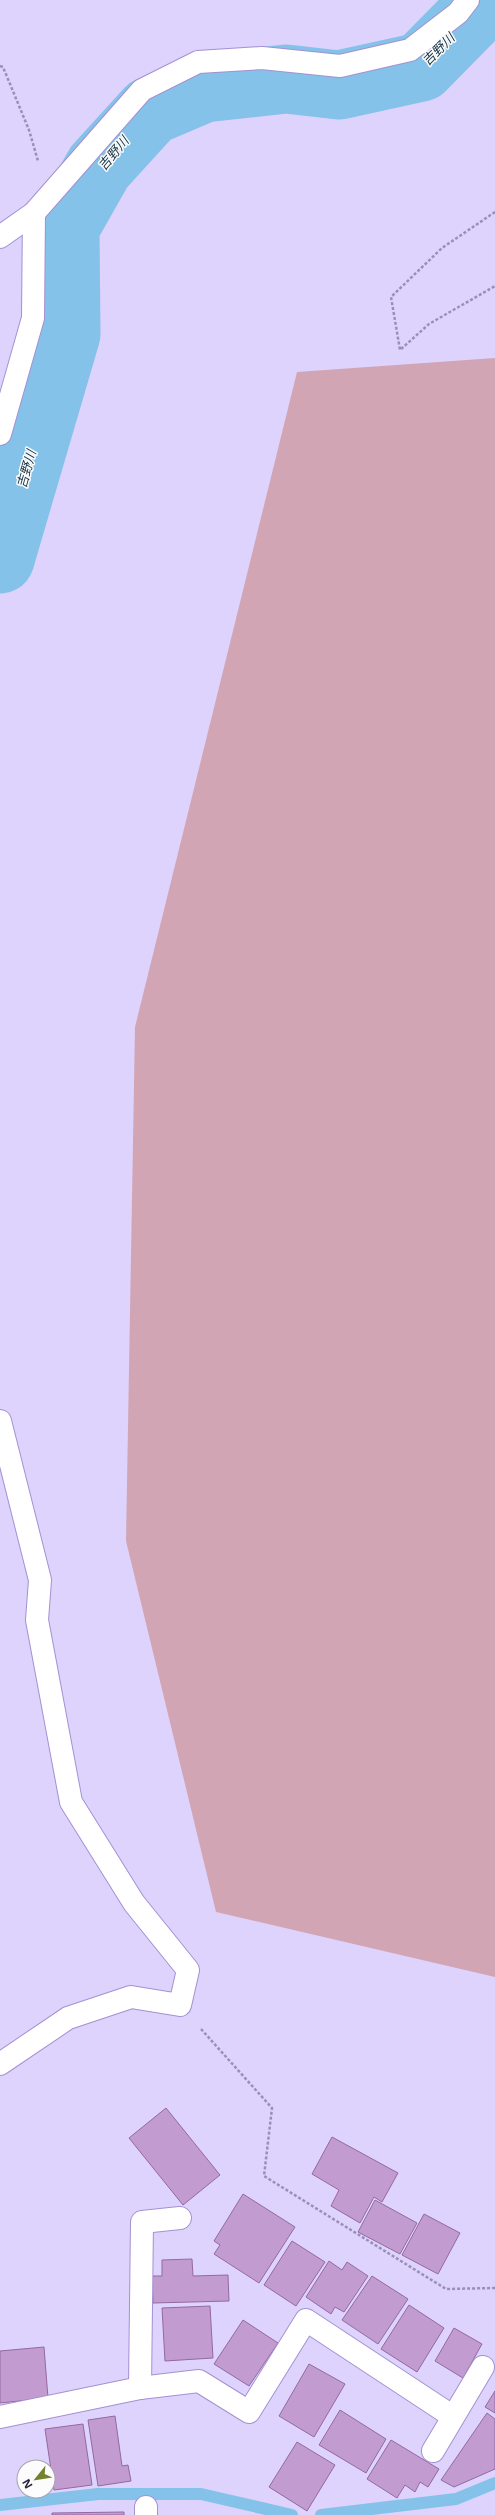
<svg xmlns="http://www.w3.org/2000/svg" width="495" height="2515" viewBox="0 0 495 2515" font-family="'Open Sans','Noto Sans JP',sans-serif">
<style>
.green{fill:#d2a5b4}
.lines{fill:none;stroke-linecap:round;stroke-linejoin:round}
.stream{stroke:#84c2e9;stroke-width:12}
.river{stroke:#84c2e9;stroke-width:69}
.building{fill:#c29cd0;stroke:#9369a1}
.minor-casing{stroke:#a491d2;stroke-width:24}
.path{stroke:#9a90b4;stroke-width:2.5;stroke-dasharray:3 2;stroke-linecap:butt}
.minor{stroke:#fff;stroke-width:22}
.labels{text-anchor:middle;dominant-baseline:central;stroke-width:3;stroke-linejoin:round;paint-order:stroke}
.water-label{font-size:13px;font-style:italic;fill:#153142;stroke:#fcfcfc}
</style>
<rect width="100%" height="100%" fill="#ded3fd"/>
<path class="green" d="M495 358V1977L216 1912 126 1541 135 1027 297 372Z"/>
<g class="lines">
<g class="stream">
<path d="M0 2505 98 2494H201L292 2515"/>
<path d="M321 2515 456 2499 495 2483"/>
</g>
<path class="river" d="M0 559 66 334 65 227 99 167 150 111 204 88 286 79 339 85 421 67 487 0"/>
</g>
<g class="building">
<path d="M166 2108 220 2175 183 2205 129 2138Z"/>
<path d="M332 2137 398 2173 382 2202 374 2197 360 2223 331 2206 339 2190 312 2174Z"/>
<path d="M243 2194 295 2227 259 2283 214 2254 220 2245 214 2241Z"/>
<path d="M375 2200 417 2223 400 2254 358 2232Z"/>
<path d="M424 2214 460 2233 438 2274 402 2255Z"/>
<path d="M292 2241 325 2262 296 2306 264 2285Z"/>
<path d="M192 2259 193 2276 228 2275 229 2301 153 2303 152 2276H162V2260Z"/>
<path d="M329 2261 342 2270 347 2262 368 2276 344 2312 335 2307 331 2314 306 2297Z"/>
<path d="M372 2276 408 2299 378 2344 342 2320Z"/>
<path d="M409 2305 444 2328 417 2372 381 2349Z"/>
<path d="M210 2306 213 2358 165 2361 162 2308Z"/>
<path d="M243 2320 278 2343 249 2386 214 2364Z"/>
<path d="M454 2328 482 2344 463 2378 435 2361Z"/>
<path d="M44 2347 48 2398 0 2403V2351Z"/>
<path d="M309 2364 345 2384 314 2437 279 2416Z"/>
<path d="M495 2391V2413L485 2407Z"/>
<path d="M340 2410 386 2439 366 2473 319 2445Z"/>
<path d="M487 2413 495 2419V2469L454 2487 441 2480Z"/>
<path d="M115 2416 122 2466 128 2465 131 2481 98 2486 88 2420Z"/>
<path d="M83 2424 92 2485 54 2490 45 2429Z"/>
<path d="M391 2440 439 2469 428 2487 420 2482 415 2492 405 2485 397 2498 367 2479Z"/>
<path d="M297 2442 335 2465 307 2511 269 2487Z"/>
<path d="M124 2512V2515H52V2513Z"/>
</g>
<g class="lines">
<g class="minor-casing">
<g id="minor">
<path d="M0 237 34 213"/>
<path d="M0 434 33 318 34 213 142 90 198 62 262 58 340 66 410 50 458 13 468 0"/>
<path d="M0 1421 40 1580 37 1620 71 1802 134 1903 188 1970 180 2005 131 1997 68 2018 0 2064"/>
<path d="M140 2388 142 2222 180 2218"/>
<path d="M0 2417 140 2388 199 2381 249 2412 306 2320 452 2416"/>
<path d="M433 2451 483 2367"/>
<path d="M146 2507V2515"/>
</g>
</g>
<g class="path">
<path d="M0 66 3 67 29 130 38 161"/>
<path d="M495 212 442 248 391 297 400 350 429 324 495 286"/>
<path d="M201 2029 272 2108 264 2176 446 2289 495 2288"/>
</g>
<use href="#minor" class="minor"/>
</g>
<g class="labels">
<g class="water-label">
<text transform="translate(438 49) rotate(-45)">吉野川</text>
<text transform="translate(113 153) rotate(-50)">吉野川</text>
<text transform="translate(26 469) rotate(-74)">吉野川</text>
</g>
</g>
<g transform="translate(36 2479) rotate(240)"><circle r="19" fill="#fcfcfc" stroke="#a7a4ae"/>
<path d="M0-3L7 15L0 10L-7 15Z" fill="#74812e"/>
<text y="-6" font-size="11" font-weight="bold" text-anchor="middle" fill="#271f39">N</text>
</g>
</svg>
